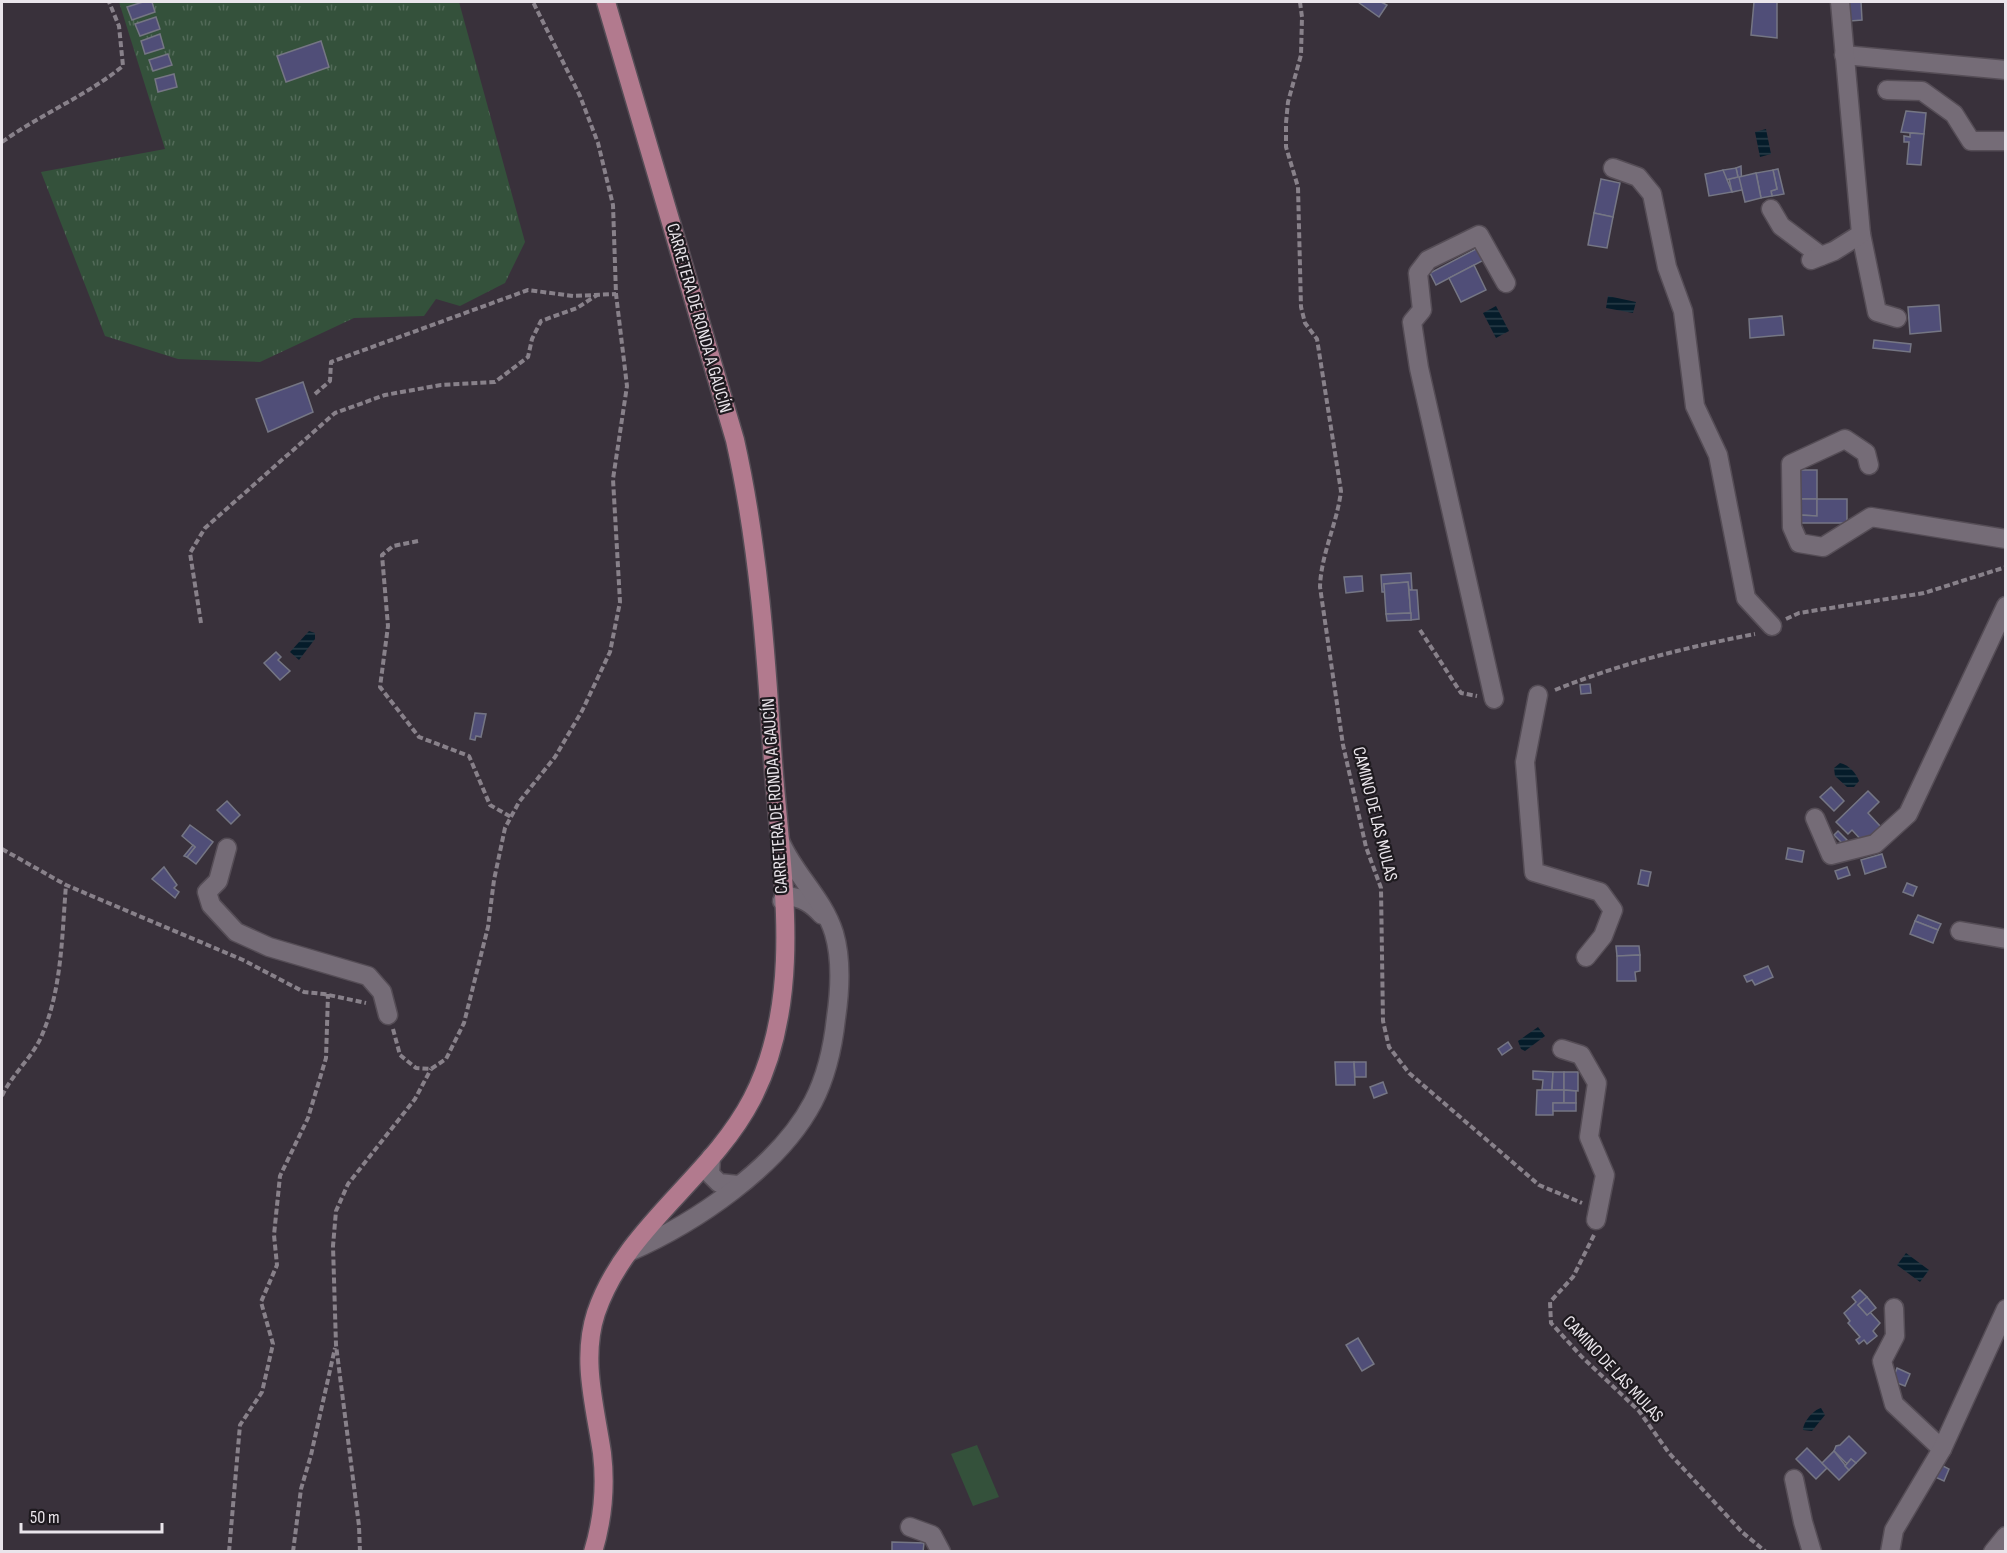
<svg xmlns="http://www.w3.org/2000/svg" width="2007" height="1553" viewBox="0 0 2007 1553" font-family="'Sofia Sans Condensed',sans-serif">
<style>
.grass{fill:url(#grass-tufts)}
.pitch{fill:#34513b}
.water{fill:url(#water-rules)}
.building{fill:#504e78;stroke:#757684;stroke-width:1.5}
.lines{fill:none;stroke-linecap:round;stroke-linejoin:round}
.minor-casing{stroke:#554d56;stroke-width:21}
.major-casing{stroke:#554d56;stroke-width:21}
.path{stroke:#88818a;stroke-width:4;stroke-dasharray:6 3;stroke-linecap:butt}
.minor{stroke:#756c77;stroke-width:18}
.major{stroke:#b27a8e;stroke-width:18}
.labels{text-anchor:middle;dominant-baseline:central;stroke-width:4.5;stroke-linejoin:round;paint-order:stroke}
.street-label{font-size:18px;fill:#eae5eb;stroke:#1e1a1f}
</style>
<defs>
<pattern id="grass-tufts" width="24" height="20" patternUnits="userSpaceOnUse" patternTransform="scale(1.5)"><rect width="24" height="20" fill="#34513b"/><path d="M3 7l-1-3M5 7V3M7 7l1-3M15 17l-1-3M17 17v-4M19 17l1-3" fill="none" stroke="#526a58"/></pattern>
<pattern id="water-rules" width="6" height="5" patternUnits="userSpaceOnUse" patternTransform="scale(1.5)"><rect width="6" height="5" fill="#051c2a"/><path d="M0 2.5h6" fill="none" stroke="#2a3d49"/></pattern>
</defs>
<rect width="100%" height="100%" fill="#39313b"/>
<path class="grass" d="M119 2H459L525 242 505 283 460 306 436 299 424 316 354 318 260 362 178 359 105 336 41 172 165 149Z"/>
<path class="pitch" d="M977 1445 999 1497 973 1506 951 1454Z"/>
<g class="water">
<path d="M1766 129 1771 154 1760 157 1755 132Z"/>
<path d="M1608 296 1636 302 1633 313 1606 308Z"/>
<path d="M1496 306 1509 331 1496 338 1483 313Z"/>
<path d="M309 631 315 633V639L299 660 290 652Z"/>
<path d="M1840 763C1849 765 1856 773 1859 781L1854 787H1847L1835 776 1834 768Z"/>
<path d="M1538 1027 1545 1036 1525 1051 1521 1049 1518 1041Z"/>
<path d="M1906 1253 1929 1270 1920 1282 1897 1265Z"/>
<path d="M1821 1408 1825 1415 1812 1431 1803 1430C1803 1422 1813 1410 1821 1408Z"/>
</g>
<g class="building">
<path d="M143 2H152L155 12 132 20 127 7Z"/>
<path d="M1358 2H1381L1387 5 1379 17Z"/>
<path d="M1754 2H1777V38L1751 35Z"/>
<path d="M1849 2H1861L1862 20 1850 21Z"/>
<path d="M156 17 160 29 140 36 135 24Z"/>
<path d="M160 34 164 48 145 54 141 41Z"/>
<path d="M321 41 329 67 286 82 277 56Z"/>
<path d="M168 54 172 65 153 71 149 60Z"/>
<path d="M174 74 177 87 158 92 155 79Z"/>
<path d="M1906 111 1926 113 1924 134 1901 132Z"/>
<path d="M1910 133 1924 134 1921 165 1907 164 1909 142H1904V136L1910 137Z"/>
<path d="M1741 166 1742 190 1732 192 1729 179 1738 177 1736 168Z"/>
<path d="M1736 168 1738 177 1725 180 1723 170Z"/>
<path d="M1778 169 1784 194 1772 196 1771 191 1777 189 1773 170Z"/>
<path d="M1723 170 1732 192 1709 196 1705 174Z"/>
<path d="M1773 170 1777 189 1771 191 1772 196 1761 198 1756 173Z"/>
<path d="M1756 173 1761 198 1745 202 1739 177Z"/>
<path d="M1601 179 1620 183 1613 217 1594 213Z"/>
<path d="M1594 213 1613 217 1607 248 1588 245Z"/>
<path d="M1478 248 1484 260 1436 285 1430 273Z"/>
<path d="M1474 265 1486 290 1461 302 1449 278Z"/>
<path d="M1939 305 1941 331 1910 334 1908 307Z"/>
<path d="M1782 316 1784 335 1750 338 1749 319Z"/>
<path d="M1874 340 1911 344 1910 352 1873 348Z"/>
<path d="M303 382 313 412 268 432 256 399Z"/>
<rect x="1800" y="470" width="17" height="29"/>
<path d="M1800 499H1817V516L1800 515Z"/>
<path d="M1817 499H1847V523H1800V515L1817 516Z"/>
<path d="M1411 573 1412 590H1409L1408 582 1384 584 1385 592H1382L1381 575Z"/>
<path d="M1362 576 1363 591 1346 593 1344 577Z"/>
<path d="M1408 582 1411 613 1386 614 1384 584Z"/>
<path d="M1409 590H1417L1419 619 1411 620Z"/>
<path d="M1411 613V620L1387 621 1386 614Z"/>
<path d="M276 652 281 657 278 660 290 671 280 680 264 663Z"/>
<path d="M1590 684 1591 693 1581 694 1580 685Z"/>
<path d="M475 713 486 714 481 737 476 736 475 740 470 739Z"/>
<path d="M1831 787 1844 801 1834 811 1820 797Z"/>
<path d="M1868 791 1879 802 1868 813 1881 827 1864 843 1852 830 1848 834 1836 822Z"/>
<path d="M227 801 240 815 231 824 217 810Z"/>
<path d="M190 825 213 842 196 864 187 857 195 847 182 836Z"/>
<path d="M1838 831 1847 840 1843 844 1834 835Z"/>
<path d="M193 845 195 847 187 857 184 856Z"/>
<path d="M1788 848 1804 851 1802 862 1786 859Z"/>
<path d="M1882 854 1886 867 1865 874 1861 860Z"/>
<path d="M164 867 177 885 174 888 179 892 175 898 152 879Z"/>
<path d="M1847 867 1850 875 1838 879 1835 871Z"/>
<path d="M1641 870 1651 872 1648 886 1638 884Z"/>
<path d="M1907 883 1917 887 1913 896 1903 892Z"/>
<path d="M1918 915 1941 924 1938 930 1915 921Z"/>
<path d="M1915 921 1938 930 1933 943 1910 934Z"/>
<path d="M1616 946H1639L1640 955 1617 956Z"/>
<path d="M1640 955V971L1635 972 1636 981H1617V956Z"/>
<path d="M1768 966 1773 977 1755 985 1752 980 1747 982 1744 976Z"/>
<path d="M1508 1042 1512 1048 1502 1055 1498 1049Z"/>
<path d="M1335 1062H1354L1355 1085H1336Z"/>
<path d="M1354 1062H1366V1077H1355Z"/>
<path d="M1533 1071 1553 1072 1552 1090H1542L1543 1080 1533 1079Z"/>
<path d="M1553 1072H1564V1090H1552Z"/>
<path d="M1564 1072H1578V1091L1564 1090Z"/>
<path d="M1383 1082 1387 1093 1374 1098 1370 1087Z"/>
<path d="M1537 1090H1564V1103H1553V1115H1536Z"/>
<path d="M1564 1090 1576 1091V1103H1564Z"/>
<rect x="1553" y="1103" width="23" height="8"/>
<path d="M1860 1290 1867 1297 1858 1305 1867 1315 1870 1312 1880 1323 1873 1331 1877 1336 1867 1344 1864 1340 1859 1344 1856 1340 1860 1337 1848 1323 1850 1321 1844 1313 1856 1302 1852 1297Z"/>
<path d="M1867 1297 1876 1308 1867 1315 1858 1305Z"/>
<path d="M1358 1338 1374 1364 1362 1371 1346 1345Z"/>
<path d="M1897 1368 1910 1374 1905 1386 1892 1381Z"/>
<path d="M1849 1436 1866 1453 1856 1463 1851 1459 1847 1464 1834 1451 1836 1446 1840 1445Z"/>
<path d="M1807 1448 1827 1468 1816 1479 1796 1459Z"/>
<path d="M1834 1451 1849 1470 1839 1480 1822 1463Z"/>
<path d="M1851 1459 1856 1463 1849 1470 1845 1466Z"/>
<path d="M1941 1465 1949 1469 1944 1481 1935 1477Z"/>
<path d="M892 1542 924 1543 923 1552H892Z"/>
</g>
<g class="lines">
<g class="minor-casing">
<g id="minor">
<path d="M1844 55 2006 70"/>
<path d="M1887 90 1922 91 1954 114 1971 141H2006"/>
<path d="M1613 168 1638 177 1652 194 1667 267 1683 311 1695 406 1718 455 1746 598 1772 626"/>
<path d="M1771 209 1781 226 1821 256"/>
<path d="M1861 234 1877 312 1897 318"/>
<path d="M1811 260 1834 251 1861 234 1840 2"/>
<path d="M1869 465 1866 453 1845 439 1791 464 1792 527 1799 543 1823 547 1871 517 2006 539"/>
<path d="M1538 695 1525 762 1534 872 1600 892 1613 910 1603 936 1586 957"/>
<path d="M1494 699 1419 368 1412 322 1422 310 1418 273 1428 260 1479 235 1506 283"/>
<path d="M1815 818 1831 855 1875 844 1908 814 2006 606"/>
<path d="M227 848 218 881 207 892 211 905 236 932 269 947 368 976 382 992 388 1015"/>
<path d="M782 901 786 896C802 897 812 904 822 915"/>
<path d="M1960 931 2006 939"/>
<path d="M1562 1049 1581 1055 1597 1083 1589 1137 1605 1175 1596 1220"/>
<path d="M711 1157 710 1174 719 1183 738 1185"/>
<path d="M629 1252C695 1223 779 1167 813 1102 826 1077 833 1046 836 1018 840 991 842 960 834 933 823 898 795 875 781 843"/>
<path d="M1894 1308 1895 1336 1882 1361 1894 1404 1942 1449"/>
<path d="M1794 1479 1803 1522 1812 1552"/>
<path d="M910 1527 932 1535 941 1552"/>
<path d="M1890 1552 1894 1530 1942 1449 2006 1309"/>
<path d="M1993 1552 2006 1536"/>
</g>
</g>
<g class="major-casing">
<path id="major" d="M593 1552C603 1519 606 1487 602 1453 595 1406 581 1359 596 1313 625 1227 711 1178 752 1099 805 997 781 871 773 762 766 654 759 547 735 440L606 2"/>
</g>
<g class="path">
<path d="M1300 2 1302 17 1301 55 1288 102 1286 123V147L1298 187 1301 307 1305 323 1317 339 1341 491C1337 524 1321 554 1320 587L1343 745 1366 847 1381 888 1383 1021 1389 1047 1409 1073 1539 1185 1582 1203"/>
<path d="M2 142C41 114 86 96 123 66L119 26 109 2"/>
<path d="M315 394 330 381 331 362 528 290 573 296 616 294"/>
<path d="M418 541 393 546 382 555 388 626 380 687 419 737 469 756 490 805 511 817"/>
<path d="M1786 619 1799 613 1924 593 2006 567"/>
<path d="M201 623 190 553 205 528 335 413 385 395 441 385 495 382 528 357 532 339 541 321 577 308 597 295"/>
<path d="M1420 630 1461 693 1477 696"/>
<path d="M1555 690C1619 664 1687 647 1755 634"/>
<path d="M2 849 66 885 243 960 304 992 324 994 366 1003"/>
<path d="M393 1029 400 1055 416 1068 431 1069 446 1059 464 1023 488 927 494 880 505 828 519 802 555 757 582 711 610 652 620 602 613 479 627 386 616 294 613 205 598 143 580 96 533 2"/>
<path d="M2 1096C12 1074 33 1057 42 1035 62 989 62 934 66 885"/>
<path d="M1594 1235 1573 1277 1550 1302 1551 1323 1582 1357 1639 1411 1669 1453 1742 1532 1766 1552"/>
<path d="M229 1552 240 1425 262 1392 273 1344 261 1302 277 1265 274 1235 280 1176 308 1118 326 1058 328 994"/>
<path d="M293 1552 301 1489 311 1455 335 1348"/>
<path d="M360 1552 359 1526 336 1345 333 1246 336 1211 348 1184 415 1099 431 1069"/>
</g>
<use href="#minor" class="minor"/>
<use href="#major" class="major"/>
</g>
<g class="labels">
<g class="street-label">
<text transform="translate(699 318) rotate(74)">CARRETERA DE RONDA A GAUCÍN</text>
<text transform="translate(775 796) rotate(-94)">CARRETERA DE RONDA A GAUCÍN</text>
<text transform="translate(1375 814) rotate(76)">CAMINO DE LAS MULAS</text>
<text transform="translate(1613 1369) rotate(47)">CAMINO DE LAS MULAS</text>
</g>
</g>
<rect width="2007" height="1553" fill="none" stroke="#eae5eb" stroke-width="6"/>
<path d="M21 1523v9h141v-9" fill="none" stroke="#eae5eb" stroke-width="3"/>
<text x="30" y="1523" font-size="18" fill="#eae5eb" stroke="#1e1a1f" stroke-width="4.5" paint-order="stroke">50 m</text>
</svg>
